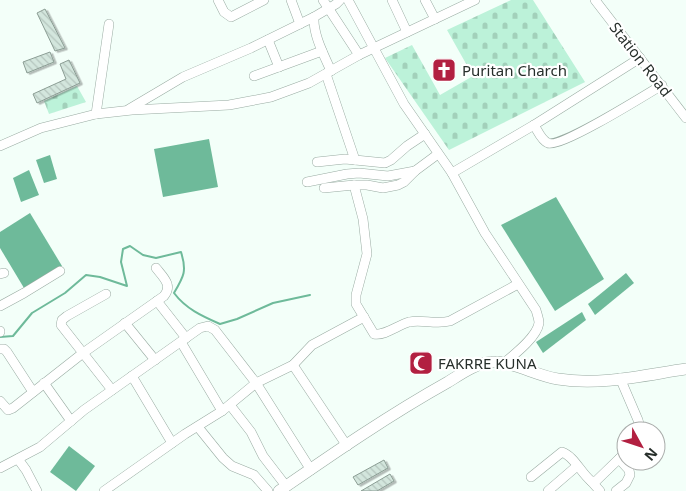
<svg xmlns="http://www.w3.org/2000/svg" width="686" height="491" viewBox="0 0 686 491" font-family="'Noto Sans',sans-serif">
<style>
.cemetery{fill:url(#cemetery-stones)}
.water{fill:#6eba9a}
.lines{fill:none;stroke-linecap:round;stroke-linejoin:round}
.stream{stroke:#6eba9a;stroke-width:2}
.building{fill:url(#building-back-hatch);stroke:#8b9d94;filter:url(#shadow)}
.minor-casing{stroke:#99aba2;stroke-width:10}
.major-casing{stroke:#99aba2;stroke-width:12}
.minor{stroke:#fff;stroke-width:9}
.major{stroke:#fff;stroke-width:11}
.labels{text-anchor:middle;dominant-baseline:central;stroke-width:4.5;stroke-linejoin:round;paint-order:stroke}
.street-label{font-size:15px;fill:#272f2b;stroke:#fff}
.poi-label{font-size:15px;fill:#272f2b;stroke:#fff;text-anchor:start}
</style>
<defs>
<pattern id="cemetery-stones" width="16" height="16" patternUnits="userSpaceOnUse" patternTransform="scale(1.25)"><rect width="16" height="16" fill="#bcf2d9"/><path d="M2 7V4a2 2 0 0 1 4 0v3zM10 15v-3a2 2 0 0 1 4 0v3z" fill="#a2d0ba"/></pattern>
<pattern id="building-back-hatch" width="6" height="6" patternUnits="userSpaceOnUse" patternTransform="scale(1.25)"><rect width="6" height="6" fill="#d3e6dd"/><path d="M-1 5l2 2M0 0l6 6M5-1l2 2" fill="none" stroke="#b5c6be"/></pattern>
<filter id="shadow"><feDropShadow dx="2.5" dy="1.5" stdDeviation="0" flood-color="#0004"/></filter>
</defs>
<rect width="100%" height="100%" fill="#f3fff9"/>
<g class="cemetery">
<path d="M511 0H533L585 82 449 150 385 58 412 45 440 95 473 76 447 30Z"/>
<path d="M77 86 86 102 49 114 44 101Z"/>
</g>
<g class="water">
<path d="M209 139 218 187 163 197 154 149Z"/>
<path d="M50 155 57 179 44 183 36 160Z"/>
<path d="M29 170 39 195 21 202 13 178Z"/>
<path d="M556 197 604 279 555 311 501 225Z"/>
<path d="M30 213 62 266 24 288 0 248V232Z"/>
<path d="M626 273 634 283 595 315 588 304Z"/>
<path d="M582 312 586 320 543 353 536 342Z"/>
<path d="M69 446 95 466 76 491 50 472Z"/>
</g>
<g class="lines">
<path class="stream" d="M0 337 13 336 32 313 65 293 86 275 100 277 127 286 121 262 123 249 130 246 143 255 156 258 181 252C187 271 184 276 174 293 186 309 202 316 220 324L237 319 273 303 310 295"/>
</g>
<g class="building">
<path d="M45 9 65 48 55 51 37 13Z"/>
<path d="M50 52 54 62 27 73 23 62Z"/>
<path d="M69 60 80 83 37 103 33 94 66 79 60 64Z"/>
<path d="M384 460 388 468 358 485 353 477Z"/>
<path d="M390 474 394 481 377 491H361Z"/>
</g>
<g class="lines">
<g class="minor-casing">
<g id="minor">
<path d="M218 0 224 12 231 17 264 0"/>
<path d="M291 0 300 24"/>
<path d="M323 0 359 55"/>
<path d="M348 0 404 104 452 173 485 233 536 310C537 314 539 319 539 323 537 337 515 354 504 363"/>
<path d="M392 0 407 32"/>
<path d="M425 0 435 19"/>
<path d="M595 0 686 118"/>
<path d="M268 40 279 67"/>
<path d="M331 71C324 55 313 35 314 17L336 4 340 0"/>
<path d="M326 74 355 160"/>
<path d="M254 76 322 51"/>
<path d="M129 109 183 77 251 48 314 17"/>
<path d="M96 114 109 24"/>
<path d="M534 125C538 131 541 140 548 143 559 149 647 94 662 85"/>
<path d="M0 146 41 128 96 114 132 110 229 105 271 97 309 83 359 55 475 0"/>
<path d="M317 162 345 159 385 163 391 160 407 146 425 134"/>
<path d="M452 173 534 125 640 58"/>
<path d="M307 182 347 174 359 173 388 176 415 171"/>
<path d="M354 185 363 219 367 254 356 295V304L374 334C385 336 398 325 409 322 422 319 436 325 450 321L518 284"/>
<path d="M324 188 354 185H367L383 188 398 185 404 182 415 171 438 154"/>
<path d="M0 274 4 273"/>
<path d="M106 294 67 316 62 320 61 325 112 390"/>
<path d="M157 301 186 338"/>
<path d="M0 306 24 293 60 271"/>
<path d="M125 323 155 360"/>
<path d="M0 331V332"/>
<path d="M181 342 222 411"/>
<path d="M0 349H4L7 352 33 392"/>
<path d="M293 365 347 446"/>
<path d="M132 376 172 443"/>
<path d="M620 378 638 420 641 431"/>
<path d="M44 383 71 421"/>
<path d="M0 401 8 410 13 408 83 353 164 296C173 285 163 277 156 268"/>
<path d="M230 405 251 432 263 456 286 486"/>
<path d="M198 427 223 458 232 466 254 475 268 491"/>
<path d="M18 459 26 470 37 491"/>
<path d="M0 468 40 447 84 410 200 328 208 326 215 330 256 383 311 470"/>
<path d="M531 477 562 452C574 456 581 473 591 481H596L626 452"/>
<path d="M591 481 600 491"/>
<path d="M104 491 185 434 222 411 256 383 293 365 312 345 364 317"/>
<path d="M548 491 577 466"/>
<path d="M616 491 626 483 630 475 629 470 619 459"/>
</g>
</g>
<g class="major-casing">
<path id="major" d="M279 491C334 453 389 415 448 382 461 374 476 363 492 362 512 361 537 376 558 379 600 386 645 375 686 369"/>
</g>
<use href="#minor" class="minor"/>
<use href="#major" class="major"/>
</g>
<defs>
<g id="church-square" transform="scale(1.25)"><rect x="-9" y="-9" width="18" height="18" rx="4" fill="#b22041" stroke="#fff"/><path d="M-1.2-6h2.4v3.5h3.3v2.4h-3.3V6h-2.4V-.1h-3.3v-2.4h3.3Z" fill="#fff"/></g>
<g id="mosque-square" transform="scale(1.25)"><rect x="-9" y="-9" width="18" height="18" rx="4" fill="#b22041" stroke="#fff"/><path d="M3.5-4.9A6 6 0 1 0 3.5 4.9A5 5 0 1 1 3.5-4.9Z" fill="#fff"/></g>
</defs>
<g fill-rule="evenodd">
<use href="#church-square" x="444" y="70"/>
<use href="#mosque-square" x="421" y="363"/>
</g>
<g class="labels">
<g class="street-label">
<text transform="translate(641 59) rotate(52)">Station Road</text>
</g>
<g class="poi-label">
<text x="462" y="70">Puritan Charch</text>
<text x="438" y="363">FAKRRE KUNA</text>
</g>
</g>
<g transform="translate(641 446) rotate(130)"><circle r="24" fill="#ffffff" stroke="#a9acaa"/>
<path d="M0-4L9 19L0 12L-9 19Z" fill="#b22041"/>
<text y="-8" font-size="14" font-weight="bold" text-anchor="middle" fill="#272f2b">N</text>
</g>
</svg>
